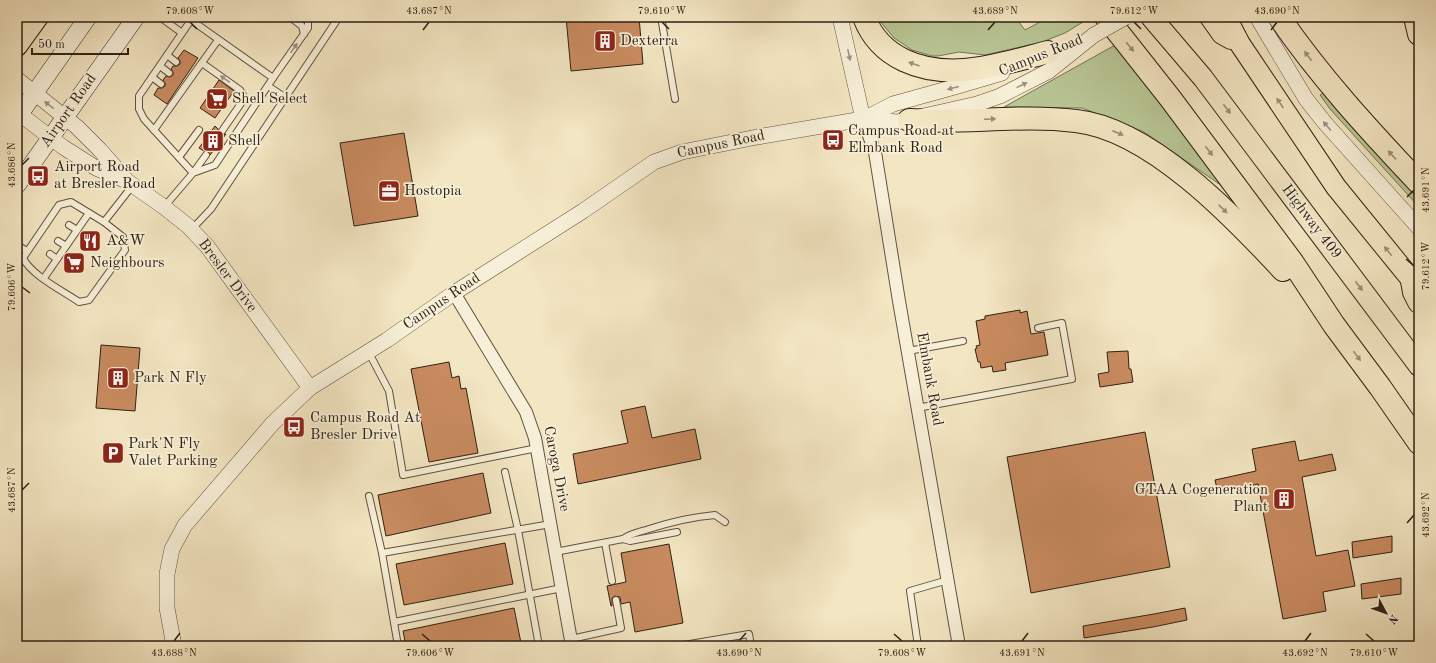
<svg xmlns="http://www.w3.org/2000/svg" width="1436" height="663" viewBox="0 0 1436 663" font-family="'Old Standard TT',serif">
<style>
.green{fill:#b9c695;stroke:#747455}
.building{fill:#c98b60;stroke:#2f2115}
.lines{fill:none;stroke-linecap:round;stroke-linejoin:round}
.service-casing{stroke:#605240;stroke-width:8}
.minor-casing{stroke:#605240;stroke-width:14}
.tertiary-casing{stroke:#605240;stroke-width:16}
.secondary-casing{stroke:#2f2115;stroke-width:18}
.trunk-casing{stroke:#2f2115;stroke-width:22}
.motorway-casing{stroke:#2f2115;stroke-width:24}
.service{stroke:#f7efd7;stroke-width:6}
.minor{stroke:#f7efd7;stroke-width:12}
.tertiary{stroke:#f7efd7;stroke-width:15}
.secondary{stroke:#f7efd7;stroke-width:17}
.trunk{stroke:#f3e6c2;stroke-width:20}
.motorway{stroke:#f3e6c2;stroke-width:22}
.rail{stroke:#2f2115;stroke-width:3;stroke-dasharray:7 7;stroke-linecap:butt}
.tertiary-bridge-casing{stroke:#605240;stroke-width:16;stroke-linecap:butt}
.tertiary-bridge{stroke:#f7efd7;stroke-width:15}
.oneway{fill:#9b8d74}
.oneway2{fill:#9d9280}
.ticks{fill:none;stroke:#2f2115;stroke-width:1.5}
.labels{text-anchor:middle;dominant-baseline:central;stroke-width:3.5;stroke-linejoin:round;paint-order:stroke}
.poi-label{font-size:15px;fill:#2f2115;stroke:#f7efd7;text-anchor:start}
.street-label{font-size:15px;fill:#2f2115;stroke:#f7efd7}
.neatline{fill:none;stroke:#2f2115;stroke-width:1.5}
.ticks-label{font-size:10px;text-anchor:middle;fill:#2f2115}
</style>
<rect width="100%" height="100%" fill="#f3e6c2"/>
<filter id="stains"><feTurbulence type="fractalNoise" baseFrequency=".005" numOctaves="4"/><feColorMatrix values="0 0 0 0 .2 0 0 0 0 .09 0 0 0 0 .02 0 0 0 .5 -.17"/></filter>
<radialGradient id="worn" r=".72"><stop offset=".6" stop-color="#630" stop-opacity="0"/><stop offset="1" stop-color="#630" stop-opacity=".3"/></radialGradient>
<g class="green">
<path d="M878 17H1015L1025 30 1049 17H1091L1065 33 1042 42 985 55 959 52 938 56H932L912 50 894 38 880 21Z"/>
<path d="M1117 44 1225 188 1144 132 1082 108 1004 107Z"/>
<path d="M1325 92 1419 196V207L1330 109 1320 95Z"/>
</g>
<g class="building">
<path d="M566 17H639L643 64 571 71Z"/>
<path d="M184 50 198 58 167 104 154 95 158 88H162L165 86V83L163 80 166 76 170 77 173 75V72L171 69 173 66H177L180 64V61L178 58Z"/>
<path d="M219 80 234 91 215 118 200 108Z"/>
<path d="M215 126 218 129V131L219 134 222 135 226 134 210 155 208 151H204L199 148Z"/>
<path d="M404 133 418 216 354 226 340 143Z"/>
<path d="M1020 310V313L1027 311 1031 334 1044 332 1048 355 1005 363 1006 370 993 372 992 366 981 368 980 362H978L975 349 977 348 976 346 980 345 976 321 985 319V316Z"/>
<path d="M101 345 140 348 135 411 96 408Z"/>
<path d="M1128 351 1129 369H1131L1133 382 1100 387 1098 374 1109 372 1107 352Z"/>
<path d="M449 362 452 378 459 376 461 389 466 388 478 453 429 462 411 369Z"/>
<path d="M645 406 652 438 695 429 701 459 578 484 573 454 628 443 621 411Z"/>
<path d="M1145 432 1170 567 1031 593 1007 457Z"/>
<path d="M1295 441 1299 461 1332 454 1336 470 1302 477 1316 556 1348 550 1355 586 1323 592 1326 611 1283 619 1258 484 1218 493 1215 480 1256 471 1252 449Z"/>
<path d="M483 473 491 513 386 536 378 495Z"/>
<path d="M1392 536V552L1353 558 1352 542Z"/>
<path d="M505 543 513 584 404 605 396 564Z"/>
<path d="M669 544 683 623 635 632 630 602 621 604 620 597 615 596 612 598V606H611L607 586 626 582 621 553Z"/>
<path d="M1401 578V594L1362 599 1361 584Z"/>
<path d="M514 608 521 643 506 646H406L403 631Z"/>
<path d="M1185 608 1187 620 1153 627 1084 638 1083 626 1154 614Z"/>
</g>
<g class="lines">
<g class="service-casing">
<g id="service">
<path d="M160 17 182 33"/>
<path d="M290 17 302 26 304 34"/>
<path d="M661 17 675 99"/>
<path d="M167 55 176 62"/>
<path d="M202 63 240 90 243 95 242 102 222 131"/>
<path d="M160 66 169 73"/>
<path d="M152 77 161 84"/>
<path d="M273 78 308 28V22L305 17"/>
<path d="M268 86 286 98"/>
<path d="M154 130 218 40"/>
<path d="M179 157 199 130"/>
<path d="M71 202 104 222 123 237 125 250 89 300 79 302C63 291 31 275 23 258L59 205Z"/>
<path d="M164 207 193 173 215 165 273 78 191 20 139 96V109L144 119 193 173 206 155"/>
<path d="M104 222 133 185"/>
<path d="M69 225 77 230"/>
<path d="M191 230 211 209 339 17"/>
<path d="M58 241 66 246"/>
<path d="M17 245 27 251"/>
<path d="M50 254 57 259"/>
<path d="M44 278 89 213"/>
<path d="M368 351 389 391 403 475 537 448"/>
<path d="M908 351 963 341"/>
<path d="M917 408 1072 379 1062 323 1038 328"/>
<path d="M505 472 518 530 539 646"/>
<path d="M369 496 382 553 398 646"/>
<path d="M623 539C631 533 640 532 649 529 671 522 692 517 715 515L725 522"/>
<path d="M605 543 612 581"/>
<path d="M555 552 623 539 630 541 677 532"/>
<path d="M382 553 551 524"/>
<path d="M394 622 562 588"/>
<path d="M571 639 621 628 616 600"/>
<path d="M678 646 749 634 751 646"/>
<path d="M918 646 910 591 948 580"/>
</g>
</g>
<g class="minor-casing">
<g id="minor">
<path d="M863 119 875 152 899 301 959 646"/>
<path d="M454 293 526 412 535 438 572 646"/>
</g>
</g>
<g class="tertiary-casing">
<g id="tertiary">
<path d="M840 17 863 119"/>
<path d="M1257 17 1306 99 1325 123 1419 228"/>
<path d="M17 79 77 127 100 150 124 177"/>
<path d="M17 112 63 147 96 168 127 181 164 207 188 226 207 246 310 388"/>
<path d="M864 119 893 104 958 86 1002 73"/>
<path d="M174 646 167 608V574L172 549 185 525 273 423 310 388 387 340 454 293 583 211 654 162 682 152 757 137 863 119 897 122 977 104 1000 96 1049 71 1094 35"/>
</g>
</g>
<g class="secondary-casing">
<g id="secondary">
<path d="M17 118 88 17"/>
<path d="M17 185 136 17"/>
</g>
</g>
<g class="trunk-casing">
<g id="trunk">
<path d="M1151 17 1203 78 1419 366"/>
<path d="M1210 17 1222 34 1231 39"/>
<path d="M1226 17 1240 44 1336 187 1419 289"/>
<path d="M17 46 38 17"/>
</g>
</g>
<g class="motorway-casing">
<g id="motorway">
<path d="M864 17C880 59 922 73 964 70 992 68 1021 59 1048 52"/>
<path d="M1106 17 1170 98 1293 263 1334 325 1380 387 1419 443"/>
<path d="M1279 17C1320 77 1369 130 1419 183"/>
<path d="M1415 17 1419 34"/>
<path d="M909 120C965 124 1020 114 1076 121 1150 129 1234 217 1283 270"/>
<path d="M1412 281 1414 292 1419 302"/>
</g>
</g>
<use href="#service" class="service"/>
<use href="#minor" class="minor"/>
<use href="#tertiary" class="tertiary"/>
<use href="#secondary" class="secondary"/>
<use href="#trunk" class="trunk"/>
<use href="#motorway" class="motorway"/>
<path class="rail" d="M1412 17 1419 26"/>
<g class="tertiary-bridge-casing">
<path id="tertiary-bridge" d="M1094 35 1126 17"/>
</g>
<use href="#tertiary-bridge" class="tertiary-bridge"/>
</g>
<defs><path id="oneway-solid" d="M-6-.8H1V-3.2L6.5 0L1 3.2V.8H-6Z"/></defs>
<g class="oneway">
<use href="#oneway-solid" transform="translate(1130 47) rotate(51)"/>
<use href="#oneway-solid" transform="translate(1308 56) rotate(-127)"/>
<use href="#oneway-solid" transform="translate(914 64) rotate(-161)"/>
<use href="#oneway-solid" transform="translate(1280 103) rotate(-124)"/>
<use href="#oneway-solid" transform="translate(1227 109) rotate(53)"/>
<use href="#oneway-solid" transform="translate(990 119) rotate(-2)"/>
<use href="#oneway-solid" transform="translate(1118 133) rotate(23)"/>
<use href="#oneway-solid" transform="translate(1209 151) rotate(53)"/>
<use href="#oneway-solid" transform="translate(1392 155) rotate(-133)"/>
<use href="#oneway-solid" transform="translate(1223 209) rotate(44)"/>
<use href="#oneway-solid" transform="translate(1388 251) rotate(-129)"/>
<use href="#oneway-solid" transform="translate(1359 286) rotate(53)"/>
<use href="#oneway-solid" transform="translate(1357 356) rotate(53)"/>
</g>
<g class="oneway2">
<use href="#oneway-solid" transform="translate(294 48) rotate(-55)"/>
<use href="#oneway-solid" transform="translate(849 55) rotate(78)"/>
<use href="#oneway-solid" transform="translate(225 79) rotate(-145)"/>
<use href="#oneway-solid" transform="translate(1022 85) rotate(-26)"/>
<use href="#oneway-solid" transform="translate(953 88) rotate(165)"/>
<use href="#oneway-solid" transform="translate(49 105) rotate(-142)"/>
<use href="#oneway-solid" transform="translate(1327 126) rotate(-130)"/>
</g>
<path class="ticks" d="M190 22 197 29M662 22 669 29M1134 22 1141 29M423 30 429 22M988 30 995 22M1271 30 1277 22M22 165 29 158M1407 197 1414 190M1406 259 1414 266M22 287 30 293M22 490 29 483M1407 523 1414 515M422 634 430 641M894 634 902 641M1366 634 1374 641M174 641 180 633M739 641 746 633M1022 641 1028 633M1305 641 1311 633"/>
<defs>
<g id="building-square" transform="scale(1.15)"><rect x="-9" y="-9" width="18" height="18" rx="4" fill="#8f2418" stroke="#f7efd7"/><path d="M-4-6H4V6H1V3H-1V6H-4ZM-2.5-4.3h1.7v1.8h-1.7ZM.8-4.3h1.7v1.8H.8ZM-2.5-1h1.7V.8h-1.7ZM.8-1h1.7V.8H.8Z" fill="#fff"/></g>
<g id="supermarket-square" transform="scale(1.15)"><rect x="-9" y="-9" width="18" height="18" rx="4" fill="#8f2418" stroke="#f7efd7"/><path d="M-6-5.5h2.5l.6 2H6L4.5 2H-2.5L-4.4-4H-6ZM-1.5 3.2a1.3 1.3 0 1 0 .1 0ZM3 3.2a1.3 1.3 0 1 0 .1 0Z" fill="#fff"/></g>
<g id="bus-square" transform="scale(1.15)"><rect x="-9" y="-9" width="18" height="18" rx="4" fill="#8f2418" stroke="#f7efd7"/><path d="M-5-6H5V4H4V6H2V4H-2V6H-4V4H-5ZM-3.5-4V0h7V-4ZM-3.5 1.2v1.5H-2V1.2ZM2 1.2v1.5H3.5V1.2Z" fill="#fff"/></g>
<g id="office-square" transform="scale(1.15)"><rect x="-9" y="-9" width="18" height="18" rx="4" fill="#8f2418" stroke="#f7efd7"/><path d="M-6-3h4V-5.5h4V-3h4V5H-6ZM-1-4.5V-3h2v-1.5ZM-6 0V1H6V0Z" fill="#fff"/></g>
<g id="restaurant-square" transform="scale(1.15)"><rect x="-9" y="-9" width="18" height="18" rx="4" fill="#8f2418" stroke="#f7efd7"/><path d="M-5-6h1v4h1v-4h1v4h1v-4h1v5L-1.5 .5V6h-2V.5L-5-1ZM5-6V6H3V1.5H1.5Q1.5-4 5-6Z" fill="#fff"/></g>
<g id="parking-square" transform="scale(1.15)"><rect x="-9" y="-9" width="18" height="18" rx="4" fill="#8f2418" stroke="#f7efd7"/><path d="M-3.5-5.5H1a3.5 3.5 0 0 1 0 7H-1V5.5H-3.5ZM-1-3.4V-.6H.8a1.4 1.4 0 0 0 0-2.8Z" fill="#fff"/></g>
</defs>
<g fill-rule="evenodd">
<use href="#building-square" x="605" y="41"/>
<use href="#supermarket-square" x="217" y="99"/>
<use href="#bus-square" x="833" y="140"/>
<use href="#building-square" x="213" y="141"/>
<use href="#bus-square" x="38" y="176"/>
<use href="#office-square" x="389" y="191"/>
<use href="#restaurant-square" x="90" y="241"/>
<use href="#supermarket-square" x="74" y="263"/>
<use href="#building-square" x="118" y="378"/>
<use href="#bus-square" x="294" y="427"/>
<use href="#parking-square" x="113" y="453"/>
<use href="#building-square" x="1284" y="499"/>
</g>
<g class="labels">
<g class="poi-label">
<text x="620" y="41">Dexterra</text>
<text x="232" y="99">Shell Select</text>
<text x="848" y="131">Campus Road at<tspan x="848" dy="17">Elmbank Road</tspan></text>
<text x="228" y="141">Shell</text>
<text x="54" y="167">Airport Road<tspan x="54" dy="17">at Bresler Road</tspan></text>
<text x="404" y="191">Hostopia</text>
<text x="106" y="241">A&amp;W</text>
<text x="90" y="263">Neighbours</text>
<text x="134" y="378">Park N Fly</text>
<text x="310" y="418">Campus Road At<tspan x="310" dy="17">Bresler Drive</tspan></text>
<text x="128" y="444">Park'N Fly<tspan x="128" dy="17">Valet Parking</tspan></text>
<text x="1268" y="490" text-anchor="end">GTAA Cogeneration<tspan x="1268" dy="17">Plant</tspan></text>
</g>
<g class="street-label">
<text transform="translate(1041 56) rotate(-22)">Campus Road</text>
<text transform="translate(69 111) rotate(-55)">Airport Road</text>
<text transform="translate(721 145) rotate(-12)">Campus Road</text>
<text transform="translate(1311 222) rotate(53)">Highway 409</text>
<text transform="translate(227 276) rotate(53)">Bresler Drive</text>
<text transform="translate(442 302) rotate(-34)">Campus Road</text>
<text transform="translate(929 379) rotate(80)">Elmbank Road</text>
<text transform="translate(556 469) rotate(79)">Caroga Drive</text>
</g>
</g>
<rect width="1436" height="663" fill="none" stroke="#f3e6c2" stroke-width="44"/>
<g transform="translate(1386 613) rotate(131)" stroke="#f7efd7" stroke-width="3" paint-order="stroke">
<path d="M0-3L7 15L0 10L-7 15Z" fill="#2f2115"/>
<text y="-6" font-size="11" font-weight="bold" text-anchor="middle" fill="#2f2115">N</text>
</g>
<path d="M32 48v6h96v-6" fill="none" stroke="#2f2115" stroke-width="2"/>
<text x="38" y="48" font-size="12" fill="#2f2115" stroke="#f7efd7" stroke-width="3" paint-order="stroke">50 m</text>
<rect x="22" y="22" width="1392" height="619" class="neatline"/>
<g class="ticks-label">
<text x="190" y="14">79.608°W</text>
<text x="429" y="14">43.687°N</text>
<text x="662" y="14">79.610°W</text>
<text x="995" y="14">43.689°N</text>
<text x="1134" y="14">79.612°W</text>
<text x="1277" y="14">43.690°N</text>
<text transform="translate(11 165) rotate(-90)" y="4">43.686°N</text>
<text transform="translate(1425 190) rotate(-90)" y="4">43.691°N</text>
<text transform="translate(1425 266) rotate(-90)" y="4">79.612°W</text>
<text transform="translate(11 287) rotate(-90)" y="4">79.606°W</text>
<text transform="translate(11 490) rotate(-90)" y="4">43.687°N</text>
<text transform="translate(1425 515) rotate(-90)" y="4">43.692°N</text>
<text x="174" y="656">43.688°N</text>
<text x="430" y="656">79.606°W</text>
<text x="739" y="656">43.690°N</text>
<text x="902" y="656">79.608°W</text>
<text x="1022" y="656">43.691°N</text>
<text x="1305" y="656">43.692°N</text>
<text x="1374" y="656">79.610°W</text>
</g>
<rect width="100%" height="100%" filter="url(#stains)"/>
<rect width="100%" height="100%" fill="url(#worn)"/>
</svg>
